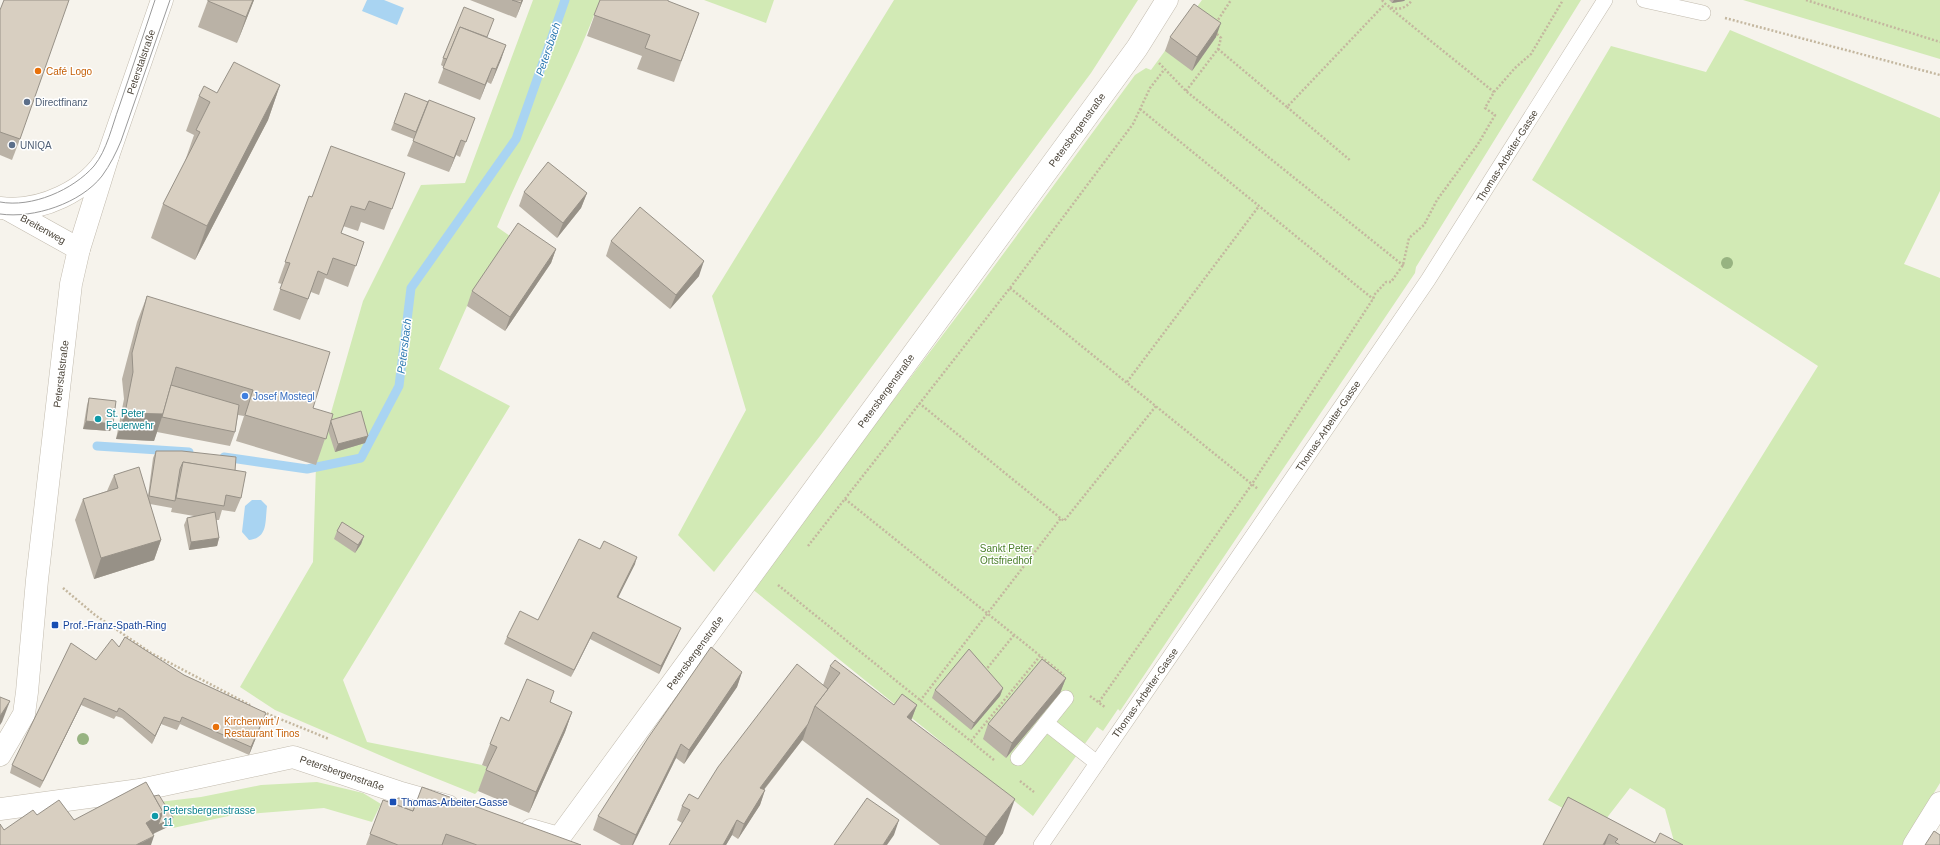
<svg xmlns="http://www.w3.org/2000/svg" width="1940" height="845" viewBox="0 0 1940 845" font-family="Arial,sans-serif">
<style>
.green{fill:#d2eab5}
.water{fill:#a9d4f2}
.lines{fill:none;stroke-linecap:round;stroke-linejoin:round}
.stream{stroke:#a9d4f2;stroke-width:9}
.service-casing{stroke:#c2bbae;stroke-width:16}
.minor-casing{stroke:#c2bbae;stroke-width:23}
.tertiary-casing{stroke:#c2bbae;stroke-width:23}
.path{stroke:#c4b79f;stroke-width:2.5;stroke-dasharray:2 2;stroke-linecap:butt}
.service{stroke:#fff;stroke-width:15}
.minor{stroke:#fff;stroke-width:22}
.tertiary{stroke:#fff;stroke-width:22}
.tram{stroke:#9a9a9a;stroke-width:1}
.tree{fill:#97b381}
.wall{fill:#bab2a6}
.shaded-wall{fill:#979187}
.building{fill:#d8cfc1;stroke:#979187}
.food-dot{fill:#e8710a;stroke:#fff;stroke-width:1.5}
.service-dot{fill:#5c6f8a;stroke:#fff;stroke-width:1.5}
.shop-dot{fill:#3f7fe0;stroke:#fff;stroke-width:1.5}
.culture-dot{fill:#0f9aa8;stroke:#fff;stroke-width:1.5}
.transit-dot{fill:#1a4fb4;stroke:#fff;stroke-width:1.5}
.labels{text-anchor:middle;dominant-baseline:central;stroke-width:3;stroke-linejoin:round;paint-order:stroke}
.street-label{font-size:10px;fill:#4b4439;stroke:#fff}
.food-label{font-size:10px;fill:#c56008;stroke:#fff;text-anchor:start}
.service-label{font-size:10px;fill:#4e5e75;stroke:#fff;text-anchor:start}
.shop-label{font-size:10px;fill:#366cbe;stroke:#fff;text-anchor:start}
.culture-label{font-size:10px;fill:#0d838f;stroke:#fff;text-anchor:start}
.park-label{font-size:10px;fill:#4a7f2a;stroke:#fff}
.transit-label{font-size:10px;fill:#164399;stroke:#fff;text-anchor:start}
.water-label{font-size:11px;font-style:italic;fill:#2e7ab2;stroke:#fff}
</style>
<rect width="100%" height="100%" fill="#f6f3ec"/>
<g class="green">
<path d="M533 0H600C571 78 529 150 497 227L513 238 467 306 439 369 510 406 343 680 367 742 482 765 489 768 478 791 475 794 398 763 275 710 240 687 313 562 316 465 363 301 421 185 465 183Z"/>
<path d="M704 0H774L766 23Z"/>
<path d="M894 0H1138L1091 73 820 436 714 572 678 535 746 410 712 296Z"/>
<path d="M1202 0H1581L1416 267 1415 273 1120 711 1118 709 1103 731 1097 727 1033 816 751 588 973 295 1135 75 1146 68 1151 70Z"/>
<path d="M1743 0H1940V59Z"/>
<path d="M1730 30 1940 118V191L1904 264 1940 278V783L1902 845H1675L1665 809 1630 788 1599 828 1548 800 1818 366 1532 180 1611 46 1706 72Z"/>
<path d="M317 782 363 793 381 804 372 822 324 808 233 815 173 828 159 802 201 797 261 785Z"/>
</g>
<g class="water">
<path d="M367 0H384L404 8 397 25 362 11Z"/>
<path d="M252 500H261L267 506C265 522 268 538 249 540L242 532 245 506Z"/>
</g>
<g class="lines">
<g class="stream">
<path d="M97 446 189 452"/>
<path d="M224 457 307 469 361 458 399 386 411 288 516 139 565 0"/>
</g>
<g class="service-casing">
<g id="service">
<path d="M1644 0 1703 13"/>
<path d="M1046 723 1097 763"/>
<path d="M1018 758 1066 698"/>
<path d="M1041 845 1428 280 1605 0"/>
</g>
</g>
<g class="minor-casing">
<g id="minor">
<path d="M0 208C40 213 88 191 108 156"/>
<path d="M7 209 79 249"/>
<path d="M0 809 140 790 293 757 398 792 448 806"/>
<path d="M531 830 559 838 1137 48 1167 0"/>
<path d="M1914 845 1940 803"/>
</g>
</g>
<g class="tertiary-casing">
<path id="tertiary" d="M0 755 24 714 27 692 37 580 71 284 79 249 108 156 162 0"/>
</g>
<g class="path">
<path d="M1382 0C1390 11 1404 12 1412 0"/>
<path d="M1806 0 1940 42"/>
<path d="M1390 8 1494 92"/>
<path d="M1725 18 1940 75"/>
<path d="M1216 23 1231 0"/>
<path d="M1218 49 1287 107 1385 4"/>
<path d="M1159 63 1186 91 1404 266"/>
<path d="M1186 91 1218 49 1221 38 1215 32"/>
<path d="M1287 107 1351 161"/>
<path d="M1140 109 1373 299"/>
<path d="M1010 288 1258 489"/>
<path d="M1127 382 1259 206"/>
<path d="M919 403 1064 521 1156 406"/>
<path d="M845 499 1064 675"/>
<path d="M808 546 1010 288 1133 124 1150 88 1164 70"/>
<path d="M778 585 994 760"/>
<path d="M63 588 95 615 151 653 250 705"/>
<path d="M985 671 1014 635"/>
<path d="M1090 696 1106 708"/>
<path d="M920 701 1061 518"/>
<path d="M1099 702 1252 484 1373 299 1375 294 1386 282H1391L1403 265 1409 238 1424 225 1437 200 1478 144 1495 115 1485 108 1494 92 1515 68 1531 54 1563 0"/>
<path d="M263 712 329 739"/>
<path d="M971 741 1040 656"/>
<path d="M1020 781 1034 792"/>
</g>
<use href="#service" class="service"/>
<use href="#minor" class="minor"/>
<use href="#tertiary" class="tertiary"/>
<g class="tram">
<path d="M0 202C32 208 73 190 94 166 107 150 112 126 119 107 131 72 143 36 155 0"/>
<path d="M0 214C34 219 81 203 102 176 110 165 116 153 121 141L170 0"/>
</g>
</g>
<g class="tree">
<circle cx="1727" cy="263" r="6"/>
<circle cx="83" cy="739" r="6"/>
</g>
<g class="wall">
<path d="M208 0H254L237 43 198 27Z"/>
<path d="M470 0H523L516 18Z"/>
<path d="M600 0 699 13 674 82 637 69 642 56 587 36Z"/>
<path d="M1389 0H1405L1404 1 1392 3Z"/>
<path d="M0 10 20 139 12 160 0 155Z"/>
<path d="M1170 37H1216L1192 71 1165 51Z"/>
<path d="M487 38 506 45 491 84 487 82 480 100 438 83 444 67 441 65 443 58Z"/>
<path d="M280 85 268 120 195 260 151 238 163 204 184 164 194 135 186 131 199 96 217 93Z"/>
<path d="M405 93 428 102 475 118 460 157 456 155 449 172 407 156 414 139 391 130Z"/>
<path d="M405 173 384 230 361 222 358 231 343 226 341 233 364 242 348 287 325 278 319 295 311 292 300 320 273 310 282 284 278 283 309 196 312 197Z"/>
<path d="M524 192 587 193 581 208 557 238 519 206Z"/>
<path d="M611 241 699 276 670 309 606 256Z"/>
<path d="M556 249 551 263 505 331 467 306 472 291Z"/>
<path d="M147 296 331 420 365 443 335 452 328 430 316 465 236 441 244 416 238 415 235 432 230 446 157 432 154 441 116 439 124 399 122 379 137 322Z"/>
<path d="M89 398 113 424 110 431 83 429 87 405Z"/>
<path d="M156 451 235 471 241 498 235 512 222 510 219 520H216L219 538 217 546 189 550 184 525 187 518 194 516 171 512 172 508 150 504 161 540 154 560 94 579 75 520 83 499 107 491 114 475 148 496 153 458Z"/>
<path d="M337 531 364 536 361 544 355 553 334 539Z"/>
<path d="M600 549 635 564 618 597 678 635 659 674 590 639 571 677 504 644 507 637 538 620Z"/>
<path d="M119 647 184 675 266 713 249 755 180 724 177 730 161 724 152 744 122 718 116 716 114 719 81 705 40 788 10 773 12 765 96 660Z"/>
<path d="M830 666 894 705H917L911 720 1003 833 994 845H940L802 740 803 739 764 790H765L760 805 738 839 732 835 726 845H669L682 823 677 820 682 806 698 799 823 685Z"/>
<path d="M742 672 737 687 684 764 676 758 633 845H621L593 830 598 816Z"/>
<path d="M1066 678 1060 693 1006 758 983 739 988 724Z"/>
<path d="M1003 688 1000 696 971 730 932 698 935 690Z"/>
<path d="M554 691 550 702 572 712 565 732 529 813 478 791 487 767 482 765 490 744 509 721Z"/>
<path d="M1568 797 1655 843 1683 845H1543Z"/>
<path d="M383 800 392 803 581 845H366Z"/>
</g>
<g class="shaded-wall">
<path d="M253 0H254L237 43 246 17Z"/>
<path d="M522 0H523L516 18Z"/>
<path d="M1394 0H1405L1404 1 1392 3Z"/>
<path d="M1221 23 1216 37 1192 71 1197 57Z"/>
<path d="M506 45 501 60 491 84 496 69Z"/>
<path d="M492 68 487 82 480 100 485 85Z"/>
<path d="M280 85 268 120 195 260 207 226Z"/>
<path d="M461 140 456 155 449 172 454 158Z"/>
<path d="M587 193 581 208 557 238 563 223Z"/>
<path d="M556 249 551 263 505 331 510 317Z"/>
<path d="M704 261 699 276 670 309 676 295Z"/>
<path d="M125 413 163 414 154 441 116 439Z"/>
<path d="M86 421 113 424 110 431 83 429Z"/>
<path d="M368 436 365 443 335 452 338 444Z"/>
<path d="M364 536 361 544 355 553 358 545Z"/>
<path d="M219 538 217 546 189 550 191 542Z"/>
<path d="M161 540 154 560 94 579 101 558Z"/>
<path d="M637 557 635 564 615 604 617 597Z"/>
<path d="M681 628 678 635 659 674 661 666Z"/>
<path d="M593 632 590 639 571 677 574 670Z"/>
<path d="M742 672 737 687 684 764 689 750Z"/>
<path d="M1066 678 1060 693 1006 758 1012 743Z"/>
<path d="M1003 688 1000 696 971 730 974 723Z"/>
<path d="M84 698 81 705 40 788 43 781Z"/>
<path d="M10 701 2 722 0 725V716Z"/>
<path d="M917 705 904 739 907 717Z"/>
<path d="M572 712 565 732 529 813 536 792Z"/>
<path d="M266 713 263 720 249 755 251 747Z"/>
<path d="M164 717 161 724 152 744 155 736Z"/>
<path d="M808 724 803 739 754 802 760 788Z"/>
<path d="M681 744 676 758 633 845H632L636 835Z"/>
<path d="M765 790 760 805 738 839 744 824Z"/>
<path d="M1015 799 1003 833 994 845H983L986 837Z"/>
<path d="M163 812 173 818 170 826 155 833 141 843 154 836 151 845H136L146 823Z"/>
<path d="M737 820 732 835 726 845H723Z"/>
<path d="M899 820 894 835 887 845H883Z"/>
<path d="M1609 834 1605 845H1603Z"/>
</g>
<g class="building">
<path d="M4 0H69L20 139 0 132V10Z"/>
<path d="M208 0H253L246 17 208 1Z"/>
<path d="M512 0H522L521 3Z"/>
<path d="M600 0H668V1L699 13 681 61 645 48 650 35 594 15Z"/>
<path d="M1194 4 1221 23 1197 57 1170 37Z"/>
<path d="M464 7 494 19 487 37 460 27 447 59 443 58Z"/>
<path d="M460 27 506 45 496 69 492 68 485 85 443 68Z"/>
<path d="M234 62 280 85 207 226 163 204 200 132 196 130 210 102 199 96 204 86 217 93Z"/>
<path d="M405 93 428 102 416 132 394 123Z"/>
<path d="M429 100 475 118 466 142 461 140 454 158 413 141Z"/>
<path d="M331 146 405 173 392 209 369 201 365 210 351 206 341 233 364 242 356 266 333 258 327 275 318 271 308 299 280 289 290 263 285 262 309 196 312 197Z"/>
<path d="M548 162 587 193 563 223 524 192Z"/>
<path d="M640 207 704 261 676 295 611 241Z"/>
<path d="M518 223 556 249 510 317 472 291Z"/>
<path d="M147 296 330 352 313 408 333 414 326 439 245 415 253 390 176 367 163 414 125 413 133 372 132 353Z"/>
<path d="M171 385 239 405 235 432 162 417Z"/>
<path d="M89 398 116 401 113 424 86 421Z"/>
<path d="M361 411 368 436 338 444 331 422V420Z"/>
<path d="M156 451H182L236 457 235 471 183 462 180 469 175 501 149 496Z"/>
<path d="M183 462 246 472 241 498 226 495 224 506 176 498Z"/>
<path d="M139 467 161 540 101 558 83 499 118 488 114 475Z"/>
<path d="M215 512 219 538 191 542 187 518Z"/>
<path d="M342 522 364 536 358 545 337 531Z"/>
<path d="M579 539 600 549 604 541 637 557 617 597 681 628 661 666 593 632 574 670 507 637 520 611 538 620Z"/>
<path d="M125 637 184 675 266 713 251 747 182 717 180 722 164 717 155 736 124 711 119 708 117 712 84 698 43 781 12 765 71 643 96 660 112 639 119 647Z"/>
<path d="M711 647 742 672 689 750 681 744 636 835 598 816 648 738Z"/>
<path d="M969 649 1003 688 974 723 935 690Z"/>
<path d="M1042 659 1066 678 1012 743 988 724Z"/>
<path d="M835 660 894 705 902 694 917 705 907 717 1015 799 986 837 815 706 840 673 830 666Z"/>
<path d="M797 664 828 689 815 706 808 724 760 788 765 790 744 824 737 820 723 845H669L690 810 682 806 689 794 698 799 718 767Z"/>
<path d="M527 679 554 691 550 702 572 712 536 792 486 770 497 747 490 744 501 717 509 721Z"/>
<path d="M0 697 10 701 0 716Z"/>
<path d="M146 782 163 812 146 823 154 836 136 845H0V824L4 830 33 810 37 815 59 800 74 820Z"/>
<path d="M422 787 581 845H477L446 834 442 845H398L370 834 383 800 413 811Z"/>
<path d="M159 795 173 818 158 825 163 812 154 796Z"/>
<path d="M1568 797 1655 843 1660 833 1683 845H1620L1615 842 1618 839 1609 834 1603 845H1543Z"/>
<path d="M398 798 417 800 413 811 392 803Z"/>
<path d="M867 798 899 820 883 845H834Z"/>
<path d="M1934 831 1940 835V845H1925Z"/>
</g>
<g class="food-dot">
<circle cx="38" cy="71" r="4"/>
<circle cx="216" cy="727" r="4"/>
</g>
<g class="service-dot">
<circle cx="27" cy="102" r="4"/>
<circle cx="12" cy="145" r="4"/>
</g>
<circle class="shop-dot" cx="245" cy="396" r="4"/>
<g class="culture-dot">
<circle cx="98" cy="419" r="4"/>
<circle cx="155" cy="816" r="4"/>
</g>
<g class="transit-dot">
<rect x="51" y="621" width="8" height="8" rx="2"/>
<rect x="389" y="798" width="8" height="8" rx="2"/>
</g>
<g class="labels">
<g class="street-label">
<text transform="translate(141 62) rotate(-71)">Peterstalstraße</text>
<text transform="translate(1077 130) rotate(-54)">Petersbergenstraße</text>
<text transform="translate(1507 156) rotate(-58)">Thomas-Arbeiter-Gasse</text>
<text transform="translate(43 229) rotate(29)">Breitenweg</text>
<text transform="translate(61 374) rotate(-83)">Peterstalstraße</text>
<text transform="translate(886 391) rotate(-54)">Petersbergenstraße</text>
<text transform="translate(1328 426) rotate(-56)">Thomas-Arbeiter-Gasse</text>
<text transform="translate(695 653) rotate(-54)">Petersbergenstraße</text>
<text transform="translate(1145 693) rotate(-55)">Thomas-Arbeiter-Gasse</text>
<text transform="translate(342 773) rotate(19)">Petersbergenstraße</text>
</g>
<g class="food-label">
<text x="46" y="71">Café Logo</text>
<text x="224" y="721">Kirchenwirt /<tspan x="224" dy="12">Restaurant Tinos</tspan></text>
</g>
<g class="service-label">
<text x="35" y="102">Directfinanz</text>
<text x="20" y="145">UNIQA</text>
</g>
<g class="shop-label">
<text x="253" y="396">Josef Mostegl</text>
</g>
<g class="culture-label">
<text x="106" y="413">St. Peter<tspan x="106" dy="12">Feuerwehr</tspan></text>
<text x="163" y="810">Petersbergenstrasse<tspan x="163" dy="12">11</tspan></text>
</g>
<g class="park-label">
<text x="1006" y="548">Sankt Peter<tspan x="1006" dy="12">Ortsfriedhof</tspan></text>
</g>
<g class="transit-label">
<text x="63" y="625">Prof.-Franz-Spath-Ring</text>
<text x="401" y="802">Thomas-Arbeiter-Gasse</text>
</g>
<g class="water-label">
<text transform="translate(548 49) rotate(-71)">Petersbach</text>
<text transform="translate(404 346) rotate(-83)">Petersbach</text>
</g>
</g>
</svg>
